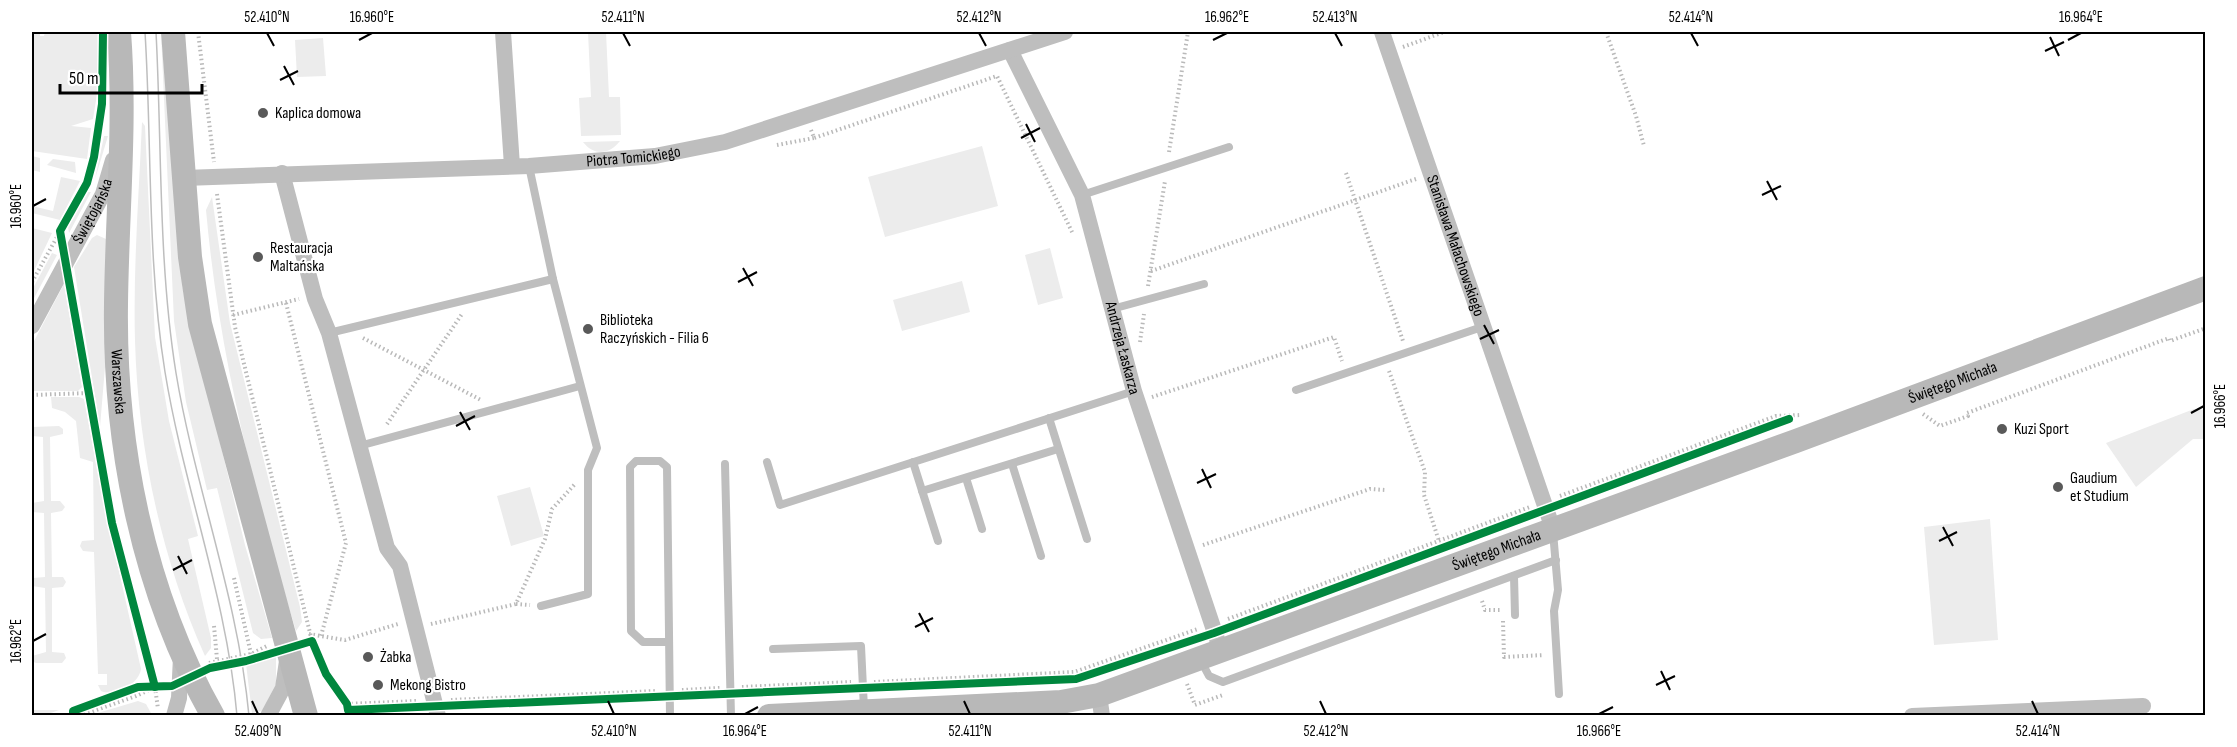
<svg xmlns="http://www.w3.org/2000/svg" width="2237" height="747" viewBox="0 0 2237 747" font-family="'Sofia Sans Condensed',sans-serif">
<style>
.green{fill:#ececec}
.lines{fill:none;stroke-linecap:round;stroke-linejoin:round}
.path{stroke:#b9b9b9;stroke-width:4;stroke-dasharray:1.5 3;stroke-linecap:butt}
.lane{stroke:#bebebe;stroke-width:8}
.street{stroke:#bebebe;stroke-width:16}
.secondary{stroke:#b8b8b8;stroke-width:24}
.tram{stroke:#bebebe;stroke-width:1.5}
.cycleway-casing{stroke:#fff;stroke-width:11}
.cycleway{stroke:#00873e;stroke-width:8}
.ticks{fill:none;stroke:#000;stroke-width:2}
.poi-dot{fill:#595959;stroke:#fff;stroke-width:2}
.labels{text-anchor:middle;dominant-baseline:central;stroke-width:4.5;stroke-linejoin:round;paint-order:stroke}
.poi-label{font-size:16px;fill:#000;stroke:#fff;text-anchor:start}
.street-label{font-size:16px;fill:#000;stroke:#fff}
.neatline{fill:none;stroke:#000;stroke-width:2}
.ticks-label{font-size:15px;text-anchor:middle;fill:#000}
</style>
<rect width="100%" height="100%" fill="#fff"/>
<g class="green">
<path d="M32 32H40V36H44L45 32H99L101 69 93 119 71 126 91 128 87 159 32 151Z"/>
<path d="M161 32 183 291 245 545 272 638 261 639 253 633 217 488 207 490 186 402 174 321Z"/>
<path d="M588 32H606L609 97H620L621 135 581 136 579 98 591 97Z"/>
<path d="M323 38 326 76 297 77 295 40Z"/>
<path d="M142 122 145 126 155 337 169 421 198 536 188 539 211 638V648L205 656C161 558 138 448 135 341 133 268 139 194 142 122Z"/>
<path d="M104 136H108L95 179Z"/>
<path d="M620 141C609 155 594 156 583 142Z"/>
<path d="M982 146 998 206 885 237 868 177Z"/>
<path d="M32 156 40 158V172L32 170Z"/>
<path d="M53 159 75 162 76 173 47 165Z"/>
<path d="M61 177 80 181 60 220 32 213V206L53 211Z"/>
<path d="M85 192H91L69 233 67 221Z"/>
<path d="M212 197 230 323 300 607 302 622 296 631C254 492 219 356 206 210Z"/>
<path d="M32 228 52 233 33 273 32 272Z"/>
<path d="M97 235 106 239 105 367 100 427 74 267 92 238Z"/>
<path d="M1050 248 1063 298 1038 305 1025 255Z"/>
<path d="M52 253 57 255 32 302V290Z"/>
<path d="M962 281 970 312 902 331 893 300Z"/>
<path d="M64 284 82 387 78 391H32V345Z"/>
<path d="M51 397H79L84 399 103 500 141 669C139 684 115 697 101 691L98 685H107V674H98L94 552 83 551 80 546 82 541 94 540 93 462 80 458 76 421 65 412 52 408Z"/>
<path d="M2194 409 2205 410V439H2193L2136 487 2106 443Z"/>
<path d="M59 426 63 429V434L50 437 51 501H60L65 507 62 511 51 513 52 577H63L66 582 63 587 52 588V652L64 653 66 658 62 663H36L32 661V656L46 652 45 588 32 586 33 578 45 577 44 513 32 512V503L44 501 43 437 32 436V427Z"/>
<path d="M530 487 544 536 511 546 497 496Z"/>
<path d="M1990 519 1998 640 1934 645 1924 527Z"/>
<path d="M276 654V684L262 711 252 713 246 664Z"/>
<path d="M33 678 34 710H59L48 714H32Z"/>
<path d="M138 701 146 704 152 715H91Z"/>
</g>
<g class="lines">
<g class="path">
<path d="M198 32 214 162"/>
<path d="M1606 32 1636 116 1644 146"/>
<path d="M1403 47 1444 32"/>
<path d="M811 130 814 138 997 76 1073 234"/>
<path d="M777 145 814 138"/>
<path d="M1169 152 1188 32"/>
<path d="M93 158 99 127"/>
<path d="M1346 173 1403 341"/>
<path d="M217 194 235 327 312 641"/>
<path d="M1151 271 1416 179"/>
<path d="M32 282 87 183"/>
<path d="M1148 286 1165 181"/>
<path d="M286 303 346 543 321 636"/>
<path d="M233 315 299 299"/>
<path d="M363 338 481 400"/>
<path d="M1140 342 1144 314"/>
<path d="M1389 371 1425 472 1424 495 1439 541"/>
<path d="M32 395 89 393"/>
<path d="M1152 397 1334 337 1342 361"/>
<path d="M1923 414 1940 426 1968 416 1967 413 2169 338 2170 341 2206 328"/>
<path d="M387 424 462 314"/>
<path d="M1560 496 1776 416 1802 415"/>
<path d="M1203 545 1370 489 1385 490"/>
<path d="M234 578 251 654"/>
<path d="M1482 601 1485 610H1502"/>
<path d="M516 604 530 605"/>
<path d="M1228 619 1530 507"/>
<path d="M1503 621 1504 657 1544 655"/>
<path d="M431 624 516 604 545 539 552 509 575 484"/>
<path d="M214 626 217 659"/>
<path d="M309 634 345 640 398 624"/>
<path d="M209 663 251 654 267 646"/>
<path d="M874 682 1074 672 1198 629"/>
<path d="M1187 684 1195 705 1223 695"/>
<path d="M155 687 158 709"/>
<path d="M742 687 851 682"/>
<path d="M682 690 720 688"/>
<path d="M451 700 657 691"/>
<path d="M347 704 417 701"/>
<path d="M348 710V716"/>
<path d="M57 716 85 714 136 696 164 683"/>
</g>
<g class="lane">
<path d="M529 166 553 279 597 448 588 470V594L541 606"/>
<path d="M1082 195 1229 147"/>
<path d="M1112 309 1204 284"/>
<path d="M329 333 553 279"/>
<path d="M1296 390 1482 327"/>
<path d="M1049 418 1087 539"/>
<path d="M359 446 580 386"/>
<path d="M767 462 780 505 1134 391"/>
<path d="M913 462 938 541"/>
<path d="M725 464 731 716"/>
<path d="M1012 464 1041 556"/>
<path d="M966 478 982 529"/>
<path d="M922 491 1058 449"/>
<path d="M1553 532 1558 590 1554 611 1559 694"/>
<path d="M1514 576 1515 615"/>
<path d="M669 642H643L631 631 630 467 636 461H660L667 467 670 716"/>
<path d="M773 649 861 646 864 709"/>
<path d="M1200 659 1209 676 1223 682 1556 560"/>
</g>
<g class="street">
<path d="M503 32 512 166"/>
<path id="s1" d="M1382 32 1553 529"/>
<path id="s2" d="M1010 50 1082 195 1134 391 1221 651"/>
<path d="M282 173 315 299 329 333 387 548 400 566 438 716"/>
<path id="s3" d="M184 178 529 166 655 156 725 142 1065 32"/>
<path id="s4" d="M32 326 103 194 113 160"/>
<path d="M1099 695 1102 716"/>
<path d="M174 716 179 698 181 657"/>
<path d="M268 716 283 688 287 661"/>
<path d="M1912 716 2143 706"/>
</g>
<g class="secondary">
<path id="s5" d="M119 32C126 122 117 213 116 304 114 445 143 592 213 716"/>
<path d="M173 32 190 257 200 324 306 716"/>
<path id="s6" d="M769 716 1061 702 1099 695 1796 441 2206 288"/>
</g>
<g class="tram">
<path d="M145 32C152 145 147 260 165 372 184 488 227 599 237 716"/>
<path d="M156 32C162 145 158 261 176 373 195 488 238 598 249 716"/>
</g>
<g class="cycleway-casing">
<g id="cycleway">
<path d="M103 32 102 104 94 157 87 183 60 231 112 523 155 687"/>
<path d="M73 716V711L138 687 172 686 210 668 246 661 312 641 326 674 347 704 348 710 1076 679 1214 633 1789 419"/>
</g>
</g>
<use href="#cycleway" class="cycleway"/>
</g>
<path class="ticks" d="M267 33 274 46M623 33 630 46M979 33 986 46M1335 33 1342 46M1691 33 1698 46M2050 37 2059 56M359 40 372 33M1213 40 1227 33M2068 40 2081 33M2045 51 2064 42M284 66 294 85M280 80 298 71M1026 124 1035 142M1021 138 1040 128M1767 181 1777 200M1762 195 1781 186M33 206 46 199M743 268 753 286M738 282 757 272M1484 325 1494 344M1480 339 1499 330M460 412 470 430M2191 413 2204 406M456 426 475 416M1202 469 1211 488M1197 483 1216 474M1943 527 1953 546M1939 541 1957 532M178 556 187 574M173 570 192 560M919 613 929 632M915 627 933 618M33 641 46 634M1661 671 1670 690M1656 685 1675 676M252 701 258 714M608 701 614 714M964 701 970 714M1320 701 1326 714M2032 701 2038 714M745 714 758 707M1599 714 1613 707"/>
<g class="poi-dot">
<circle cx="263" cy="113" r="6"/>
<circle cx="258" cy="257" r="6"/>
<circle cx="588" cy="329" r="6"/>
<circle cx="2002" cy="429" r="6"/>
<circle cx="2058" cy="487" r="6"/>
<circle cx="368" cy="657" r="6"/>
<circle cx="378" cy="685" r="6"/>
</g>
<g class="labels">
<g class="poi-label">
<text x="275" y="113">Kaplica domowa</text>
<text x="270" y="248">Restauracja<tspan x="270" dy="18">Maltańska</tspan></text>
<text x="600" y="320">Biblioteka<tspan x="600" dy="18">Raczyńskich - Filia 6</tspan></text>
<text x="2014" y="429">Kuzi Sport</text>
<text x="2070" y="478">Gaudium<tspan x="2070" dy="18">et Studium</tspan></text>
<text x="380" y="657">Żabka</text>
<text x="390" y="685">Mekong Bistro</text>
</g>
<g class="street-label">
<text stroke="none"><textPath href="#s3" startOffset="450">Piotra Tomickiego</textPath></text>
<text stroke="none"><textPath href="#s4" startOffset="130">Świętojańska</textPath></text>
<text stroke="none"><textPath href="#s1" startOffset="226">Stanisława Małachowskiego</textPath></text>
<text stroke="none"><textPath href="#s2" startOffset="320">Andrzeja Łaskarza</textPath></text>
<text stroke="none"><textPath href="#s5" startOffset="350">Warszawska</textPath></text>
<text stroke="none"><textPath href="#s6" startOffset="1240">Świętego Michała</textPath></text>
<text stroke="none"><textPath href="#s6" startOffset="754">Świętego Michała</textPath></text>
</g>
</g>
<rect width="2237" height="747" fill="none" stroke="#ffffff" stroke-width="66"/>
<path d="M60 84v9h142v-9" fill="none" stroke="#000000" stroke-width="3"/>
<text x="69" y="84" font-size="18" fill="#000000" stroke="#ffffff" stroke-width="4.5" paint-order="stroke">50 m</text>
<rect x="33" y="33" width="2171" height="681" class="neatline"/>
<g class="ticks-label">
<text x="267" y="22">52.410°N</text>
<text x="372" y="22">16.960°E</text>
<text x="623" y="22">52.411°N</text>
<text x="979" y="22">52.412°N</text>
<text x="1227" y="22">16.962°E</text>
<text x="1335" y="22">52.413°N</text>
<text x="1691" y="22">52.414°N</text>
<text x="2081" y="22">16.964°E</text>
<text transform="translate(16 206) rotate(-90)" y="5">16.960°E</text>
<text transform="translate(2220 406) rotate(-90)" y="5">16.966°E</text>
<text transform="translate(16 641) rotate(-90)" y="5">16.962°E</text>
<text x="258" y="736">52.409°N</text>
<text x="614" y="736">52.410°N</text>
<text x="745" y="736">16.964°E</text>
<text x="970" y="736">52.411°N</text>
<text x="1326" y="736">52.412°N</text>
<text x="1599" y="736">16.966°E</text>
<text x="2038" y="736">52.414°N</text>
</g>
</svg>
